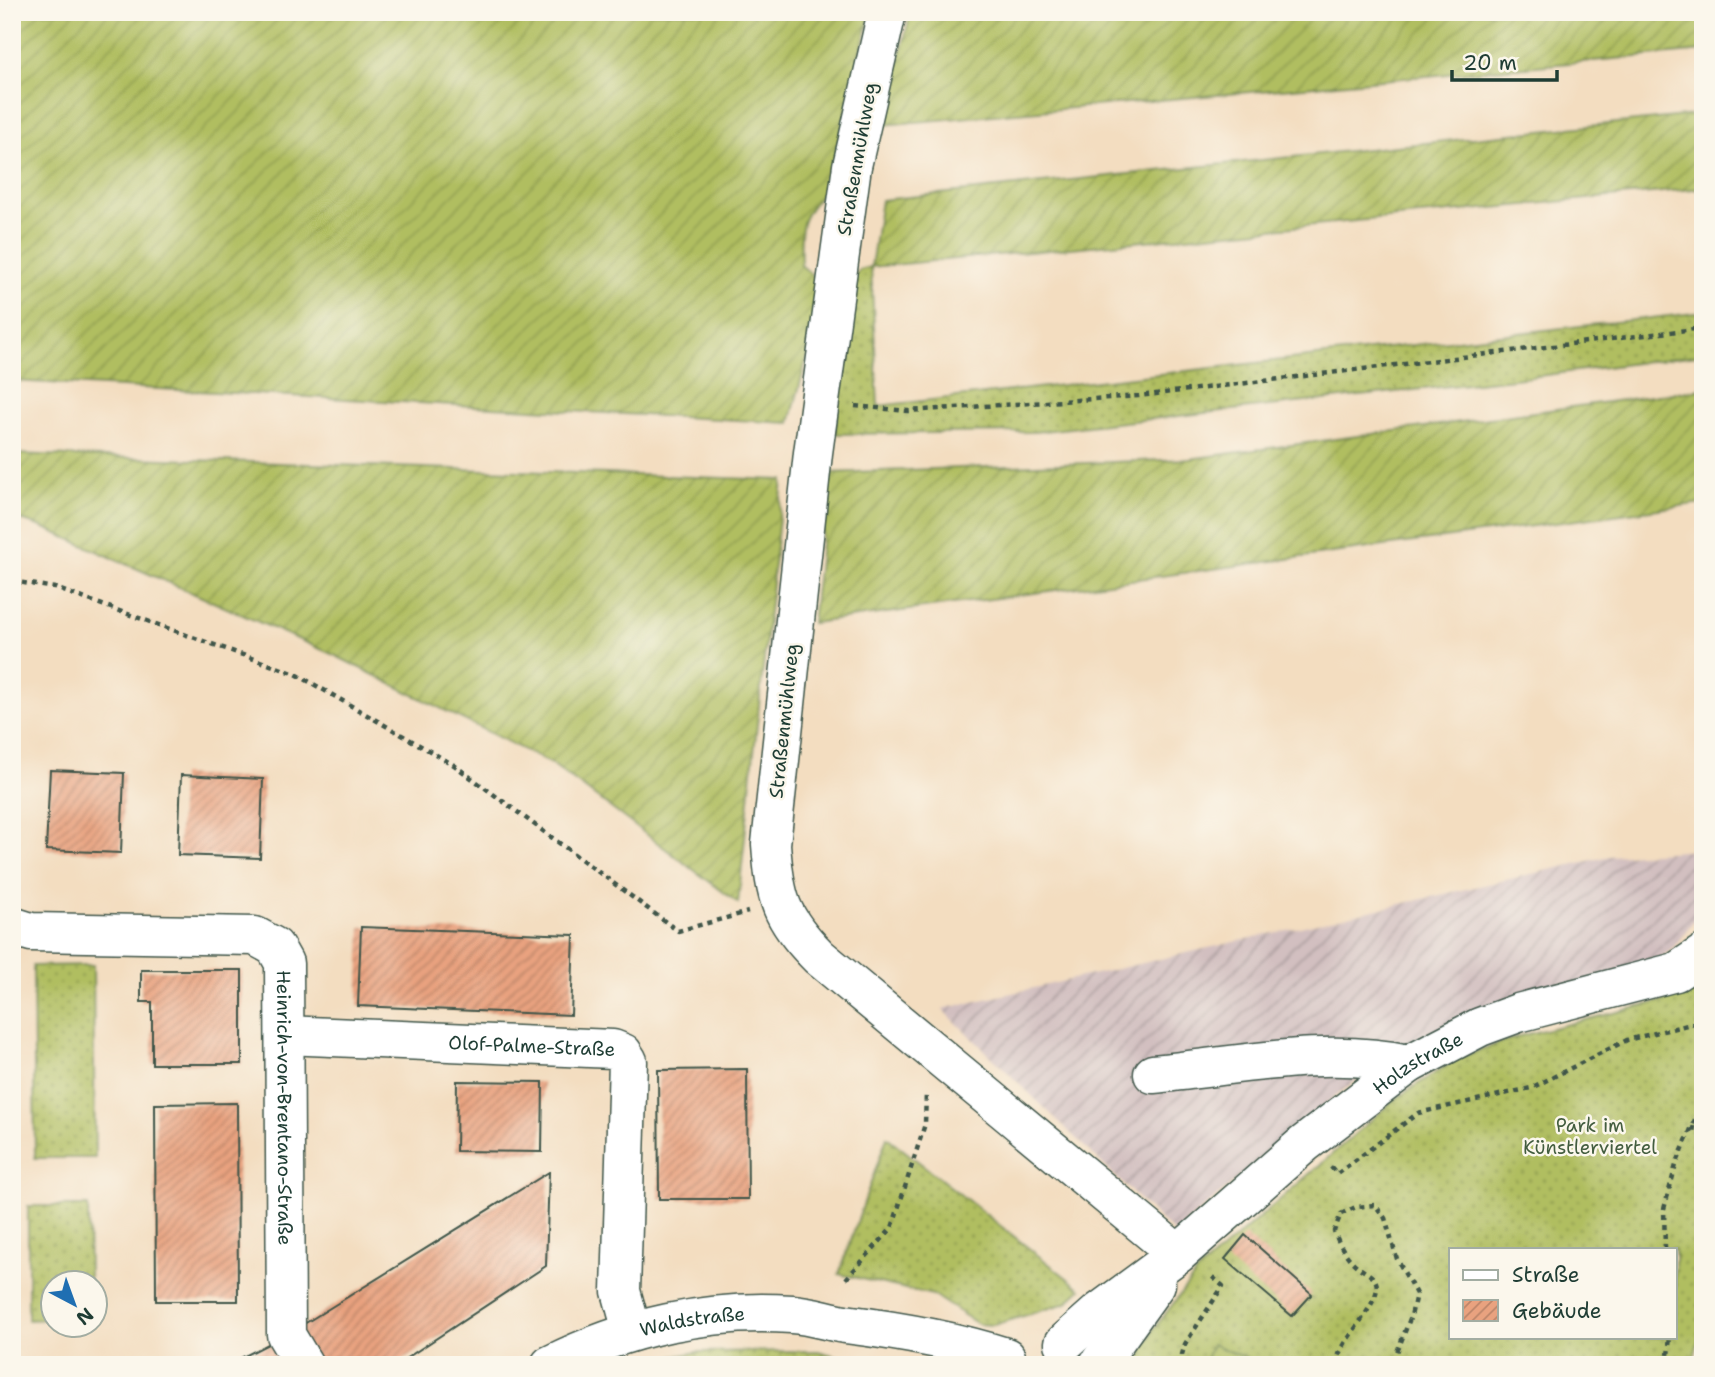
<svg xmlns="http://www.w3.org/2000/svg" width="1715" height="1377" viewBox="0 0 1715 1377" font-family="'Shantell Sans',sans-serif">
<style>
.industrial{fill:url(#industrial-furrows)}
.grass{fill:url(#grass-dots);stroke:#687e4a;stroke-width:2;fill-rule:evenodd}
.garden{fill:url(#garden-furrows);stroke:#687e4a;stroke-width:2}
.pitch{fill:#b0be60;stroke:#687e4a;stroke-width:2}
.building{fill:url(#building-hatch)}
.lines{fill:none;stroke-linecap:round;stroke-linejoin:round}
.minor-casing{stroke:#3f5549;stroke-width:41}
.path{stroke:#3f5549;stroke-width:4.5;stroke-dasharray:5 5;stroke-linecap:butt}
.minor{stroke:#fff;stroke-width:38}
.labels{text-anchor:middle;dominant-baseline:central;stroke-width:5;stroke-linejoin:round;paint-order:stroke}
.street-label{font-size:19px;fill:#1f3d34;stroke:#fbf7ec}
.park-label{font-size:19px;fill:#435d3f;stroke:#fbf7ec}
</style>
<defs>
<pattern id="industrial-furrows" width="10" height="10" patternUnits="userSpaceOnUse" patternTransform="scale(1.75)"><rect width="10" height="10" fill="#d2bfc0"/><path d="M-1 1l2-2M0 10L10 0M9 11l2-2" fill="none" stroke="#aa9c9d"/></pattern>
<pattern id="grass-dots" width="8" height="8" patternUnits="userSpaceOnUse" patternTransform="scale(1.75)"><rect width="8" height="8" fill="#b0be60"/><path d="M2 2h.1M6 6h.1" fill="none" stroke="#8f9c50" stroke-width="1.8" stroke-linecap="round"/></pattern>
<pattern id="garden-furrows" width="10" height="10" patternUnits="userSpaceOnUse" patternTransform="scale(1.75)"><rect width="10" height="10" fill="#b0be60"/><path d="M-1 1l2-2M0 10L10 0M9 11l2-2" fill="none" stroke="#8f9c50"/></pattern>
<pattern id="building-hatch" width="6" height="6" patternUnits="userSpaceOnUse" patternTransform="scale(1.75)"><rect width="6" height="6" fill="#e9a27f"/><path d="M-1 1l2-2M0 6l6-6M5 7l2-2" fill="none" stroke="#bc8569"/></pattern>
</defs>
<rect width="100%" height="100%" fill="#fbf7ec"/>
<filter id="ink" filterUnits="userSpaceOnUse"><feTurbulence type="fractalNoise" baseFrequency=".0143" numOctaves="2"/><feDisplacementMap in="SourceGraphic" scale="14" xChannelSelector="R" yChannelSelector="G"/><feConvolveMatrix kernelMatrix="1 2 1 2 8 2 1 2 1" color-interpolation-filters="sRGB"/></filter>
<filter id="wash" filterUnits="userSpaceOnUse"><feTurbulence type="fractalNoise" baseFrequency=".00686" numOctaves="4" result="noise"/><feDisplacementMap in="SourceGraphic" scale="28" xChannelSelector="R" yChannelSelector="G"/><feGaussianBlur stdDeviation="1.57" result="paint"/><feColorMatrix in="noise" values="0 0 0 0 0 0 0 0 0 0 0 0 0 0 0 0 0 1.4 0 .05"/><feComposite in="paint" operator="in"/></filter>
<g filter="url(#wash)">
<rect width="100%" height="100%" fill="#f3ddc0"/>
<path class="industrial" d="M1699 850 1696 917 1673 948 1639 974 1394 1053 1336 1095 1174 1233 942 1009 1610 856Z"/>
<g class="grass">
<path d="M871 267 878 406 1703 312V354L1531 377 1034 432 835 434 849 281 860 270Z"/>
<path d="M93 965 95 1158H35L33 966Z"/>
<path d="M1703 991V1323L1692 1365H1136L1154 1329 1198 1271 1394 1100 1458 1058 1520 1036ZM1451 1249H1675V1337H1451Z"/>
<path d="M887 1137 1081 1289 1066 1303 994 1325 978 1324 933 1295 839 1274Z"/>
<path d="M28 1206H88L89 1282H52V1319L28 1320Z"/>
<path d="M818 1351 870 1365H631L697 1352Z"/>
</g>
<g class="garden">
<path d="M12 12H871L826 190C799 217 800 227 801 265L825 287 790 423 12 381Z"/>
<path d="M911 12H1703V51L883 125Z"/>
<path d="M1703 114V188L871 267 881 200Z"/>
<path d="M1703 389V503L812 623 829 473 1189 459Z"/>
<path d="M12 454 783 480 738 903 552 764 334 655 42 527 12 517Z"/>
</g>
<path class="pitch" d="M1212 1344 1248 1359 1245 1365 1204 1364Z"/>
<g id="blocks">
<g class="building">
<path d="M50 770 124 773 121 853 46 850Z"/>
<path d="M181 775 263 779 260 858 178 855Z"/>
<path d="M361 927 574 935 571 1015 358 1006Z"/>
<path d="M141 970H242V1064H152V1002H141Z"/>
<path d="M747 1069 748 1199H659L658 1070Z"/>
<path d="M457 1081 543 1082 542 1152 456 1151Z"/>
<path d="M237 1103 238 1301H156L155 1104Z"/>
<path d="M549 1172 546 1266 396 1365H227L288 1334Z"/>
<path d="M1245 1235 1312 1294 1292 1316 1225 1259Z"/>
</g>
</g>
</g>
<g filter="url(#ink)">
<use href="#blocks" fill-opacity="0" stroke="#3f5549" stroke-width="2"/>
<g class="lines">
<g class="minor-casing">
<g id="minor">
<path d="M887 12 852 166 813 453 771 844C775 898 780 918 819 957L1178 1254"/>
<path id="s1" d="M12 926 31 932 255 936 275 947 284 963 286 1335 304 1365"/>
<path id="s2" d="M285 1035 613 1049 623 1053 628 1061 621 1291 632 1331"/>
<path d="M1153 1074C1237 1066 1326 1046 1409 1064"/>
<path id="s3" d="M1064 1343 1099 1312 1178 1254 1304 1144 1409 1064 1480 1027 1518 1013 1676 972 1703 954"/>
<path id="s4" d="M550 1365C625 1327 709 1308 792 1314 810 1315 827 1321 845 1324 901 1331 953 1340 1006 1357"/>
<path d="M1098 1365 1156 1284"/>
</g>
</g>
<g class="path">
<path d="M855 406 908 411 1139 396 1703 328"/>
<path d="M12 581 55 588 296 674 454 765 678 931 748 912"/>
<path d="M1691 1128 1703 1130"/>
<path d="M1331 1167 1337 1174 1418 1113 1531 1088 1627 1040 1703 1021"/>
<path d="M1665 1249 1664 1209 1676 1165 1703 1100"/>
<path d="M846 1279 892 1228 925 1124 926 1093"/>
<path d="M1179 1365 1185 1344 1223 1286 1210 1275"/>
<path d="M1336 1365C1338 1340 1387 1300 1375 1280 1372 1275 1363 1271 1358 1267 1346 1257 1340 1246 1334 1231L1341 1214 1356 1207 1375 1205 1385 1218 1397 1259 1416 1294 1411 1316 1392 1365"/>
<path d="M1667 1365 1670 1337"/>
</g>
<use href="#minor" class="minor"/>
</g>
</g>
<g class="labels">
<g class="street-label">
<text transform="translate(857 159) rotate(-80)">Straßenmühlweg</text>
<text transform="translate(784 721) rotate(-84)">Straßenmühlweg</text>
<text stroke="none"><textPath href="#s2" startOffset="247">Olof-Palme-Straße</textPath></text>
<text stroke="none"><textPath href="#s3" startOffset="452">Holzstraße</textPath></text>
<text stroke="none"><textPath href="#s1" startOffset="430">Heinrich-von-Brentano-Straße</textPath></text>
<text stroke="none"><textPath href="#s4" startOffset="150">Waldstraße</textPath></text>
</g>
<g class="park-label">
<text x="1590" y="1125">Park im<tspan x="1590" dy="22">Künstlerviertel</tspan></text>
</g>
</g>
<rect width="1715" height="1377" fill="none" stroke="#fbf7ec" stroke-width="42"/>
<rect x="1449" y="1248" width="228" height="91" fill="#fbf7ec" stroke="#a3ada2" stroke-width="2"/>
<rect x="1463" y="1270" width="35" height="10" fill="#ffffff" stroke="#a3ada2" stroke-width="2"/>
<text x="1512" y="1282" font-size="21" fill="#1f3d34">Straße</text>
<rect x="1463" y="1300" width="35" height="21" fill="url(#building-hatch)" stroke="#a3ada2" stroke-width="2"/>
<text x="1512" y="1318" font-size="21" fill="#1f3d34">Gebäude</text>
<g transform="translate(74 1304) rotate(139)"><circle r="33" fill="#fbf7ec" stroke="#a3ada2" stroke-width="2"/>
<path d="M0-5L12 26L0 18L-12 26Z" fill="#1f6fb2"/>
<text y="-10" font-size="19" font-weight="bold" text-anchor="middle" fill="#1f3d34">N</text>
</g>
<path d="M1452 70v10h105v-10" fill="none" stroke="#1f3d34" stroke-width="3.5"/>
<text x="1463" y="70" font-size="21" fill="#1f3d34" stroke="#fbf7ec" stroke-width="5" paint-order="stroke">20 m</text>
</svg>
